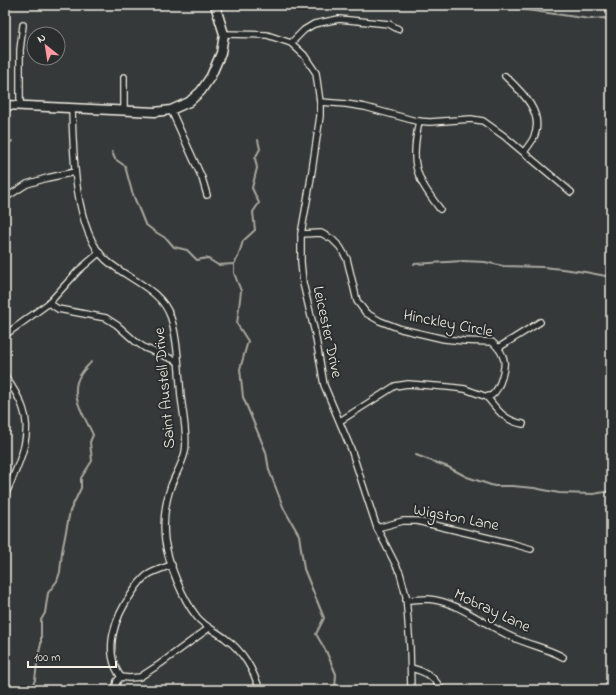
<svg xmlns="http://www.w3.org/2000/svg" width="616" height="695" font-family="'Indie Flower',sans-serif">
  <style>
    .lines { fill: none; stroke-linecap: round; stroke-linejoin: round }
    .stream { stroke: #a8a7a1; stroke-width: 2 }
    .street-casing { stroke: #f4f1e8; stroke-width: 8 }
    .secondary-casing { stroke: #f4f1e8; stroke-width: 11 }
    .street { stroke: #2a2d2e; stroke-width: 5.5 }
    .secondary { stroke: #2a2d2e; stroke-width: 8 }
    .labels { text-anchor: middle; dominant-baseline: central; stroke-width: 4; stroke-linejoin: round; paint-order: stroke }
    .street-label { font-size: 16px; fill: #f4f1e8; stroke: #2a2d2e }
  </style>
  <rect width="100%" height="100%" fill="#363939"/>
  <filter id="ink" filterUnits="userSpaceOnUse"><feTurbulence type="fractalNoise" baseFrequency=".025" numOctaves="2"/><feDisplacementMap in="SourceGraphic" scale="8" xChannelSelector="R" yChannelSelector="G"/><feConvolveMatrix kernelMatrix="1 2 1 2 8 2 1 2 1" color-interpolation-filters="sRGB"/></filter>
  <g filter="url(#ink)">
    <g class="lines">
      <g class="stream">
        <polyline points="464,5 469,8 480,6 502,9 513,8 590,19 604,18 611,21"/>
        <polyline points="610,5 611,6"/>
        <polyline points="258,140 260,149 255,158 257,168 252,188 259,203 253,212 255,230 243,241 238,257 234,264 234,273 241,291 237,324 248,341 240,369 243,397 266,452 269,470 284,509 299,535 304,569 324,618 316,634 326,651 336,674 335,690"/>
        <polyline points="5,147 12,141"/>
        <polyline points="112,152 115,159 125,166 132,192 145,224 154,231 167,239 174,247 187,250 197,260 207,258 218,265 234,264"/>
        <polyline points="414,264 463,261 485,262 503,266 543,267 562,269 585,272 611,277"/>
        <polyline points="416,455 448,467 467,477 494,486 512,486 534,488 559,493 593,494 611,491"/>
        <path d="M30,690L35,680L38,656L41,644V620L45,613L48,593L57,581L60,572L62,552L70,511L81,488V478L92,461L90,442L93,435C85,416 67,394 81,374C84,369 88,366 91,362"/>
      </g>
      <defs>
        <g id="street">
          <polyline points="224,34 267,35 291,43 304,55 316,73 320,102 320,116 310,184 301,234 301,262 303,283 315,333 324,385 351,449 377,528 400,573 406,596 410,647 411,690"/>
          <polyline points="291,43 304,30 314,24 339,19 389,24 398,29"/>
          <path d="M505,76C522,92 546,114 533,139C530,144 527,148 524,152"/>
          <polyline points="320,102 346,104 365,107 416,121 430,122 471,119 483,121 504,136 571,192"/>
          <polyline points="20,105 20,50 23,25"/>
          <path d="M72,109C73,150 74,231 106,260C127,279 162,289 171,318C178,339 179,373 181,397C183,412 188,438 185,452C182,465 175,475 171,486C165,503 163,523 165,541C169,565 182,598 197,617C205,627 216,631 226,639C244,652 253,670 260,690"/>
          <polyline points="171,110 202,178 207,195"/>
          <polyline points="124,111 124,77"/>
          <path d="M419,121C417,132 415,142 415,153C414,175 427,192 440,209"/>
          <polyline points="5,198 27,184 47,178 75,172"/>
          <path d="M301,234L321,233L332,239L340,247L347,259L357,301L366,313L380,321L401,329L444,339L464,341L492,342C497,346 501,351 503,357C507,365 500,389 492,395C491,396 488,396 487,397L465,389L448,387L408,384L395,386L340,421"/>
          <polyline points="49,303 58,309 106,318 117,325 136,342 145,348 177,361"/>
          <polyline points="5,335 49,303 78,271 99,253"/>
          <polyline points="498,348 540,322"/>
          <path d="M5,376C12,386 19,397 23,408C34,438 16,469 5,496"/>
          <path d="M487,397C499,412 504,420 523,424"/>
          <polyline points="377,528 403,521 417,521 510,543 531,549"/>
          <path d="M172,565C163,568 153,571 146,576C140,581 136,587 132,593C115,617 102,651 121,677L129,678L140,677L160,664L209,628"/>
          <path d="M406,600C413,600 421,599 428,599C460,602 484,625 512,637C529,645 547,648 563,657"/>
          <path d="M411,668C427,672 433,676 442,690"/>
          <polyline points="115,690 117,681 121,677"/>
        </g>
        <polyline id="secondary" points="5,105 155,112 171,110 189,102 201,91 211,76 221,53 224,34 215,5"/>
      </defs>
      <use href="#street" class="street-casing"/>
      <use href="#secondary" class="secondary-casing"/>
      <use href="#street" class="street"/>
      <use href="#secondary" class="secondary"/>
    </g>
  </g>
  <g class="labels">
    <g class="street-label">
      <text transform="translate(448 324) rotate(11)">Hinckley Circle</text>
      <text transform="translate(327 332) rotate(78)">Leicester Drive</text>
      <text transform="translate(165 388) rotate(-95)">Saint Austell Drive</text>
      <text transform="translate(456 518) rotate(11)">Wigston Lane</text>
      <text transform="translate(492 611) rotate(25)">Mobray Lane</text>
    </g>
  </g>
  <rect width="616" height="695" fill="none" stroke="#2a2d2e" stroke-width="20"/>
  <rect x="10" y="10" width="596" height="675" fill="none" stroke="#f4f1e8" stroke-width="1.5" filter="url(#ink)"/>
  <g transform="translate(46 46) rotate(330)"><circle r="19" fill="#2a2d2e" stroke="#7b7b78"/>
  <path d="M0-3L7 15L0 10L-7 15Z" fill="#ff9aa2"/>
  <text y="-6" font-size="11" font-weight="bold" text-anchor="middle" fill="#f4f1e8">N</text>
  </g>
  <path d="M28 661v6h88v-6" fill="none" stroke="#f4f1e8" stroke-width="2"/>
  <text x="34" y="661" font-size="12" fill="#f4f1e8" stroke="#2a2d2e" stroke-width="3" paint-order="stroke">100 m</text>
</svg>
